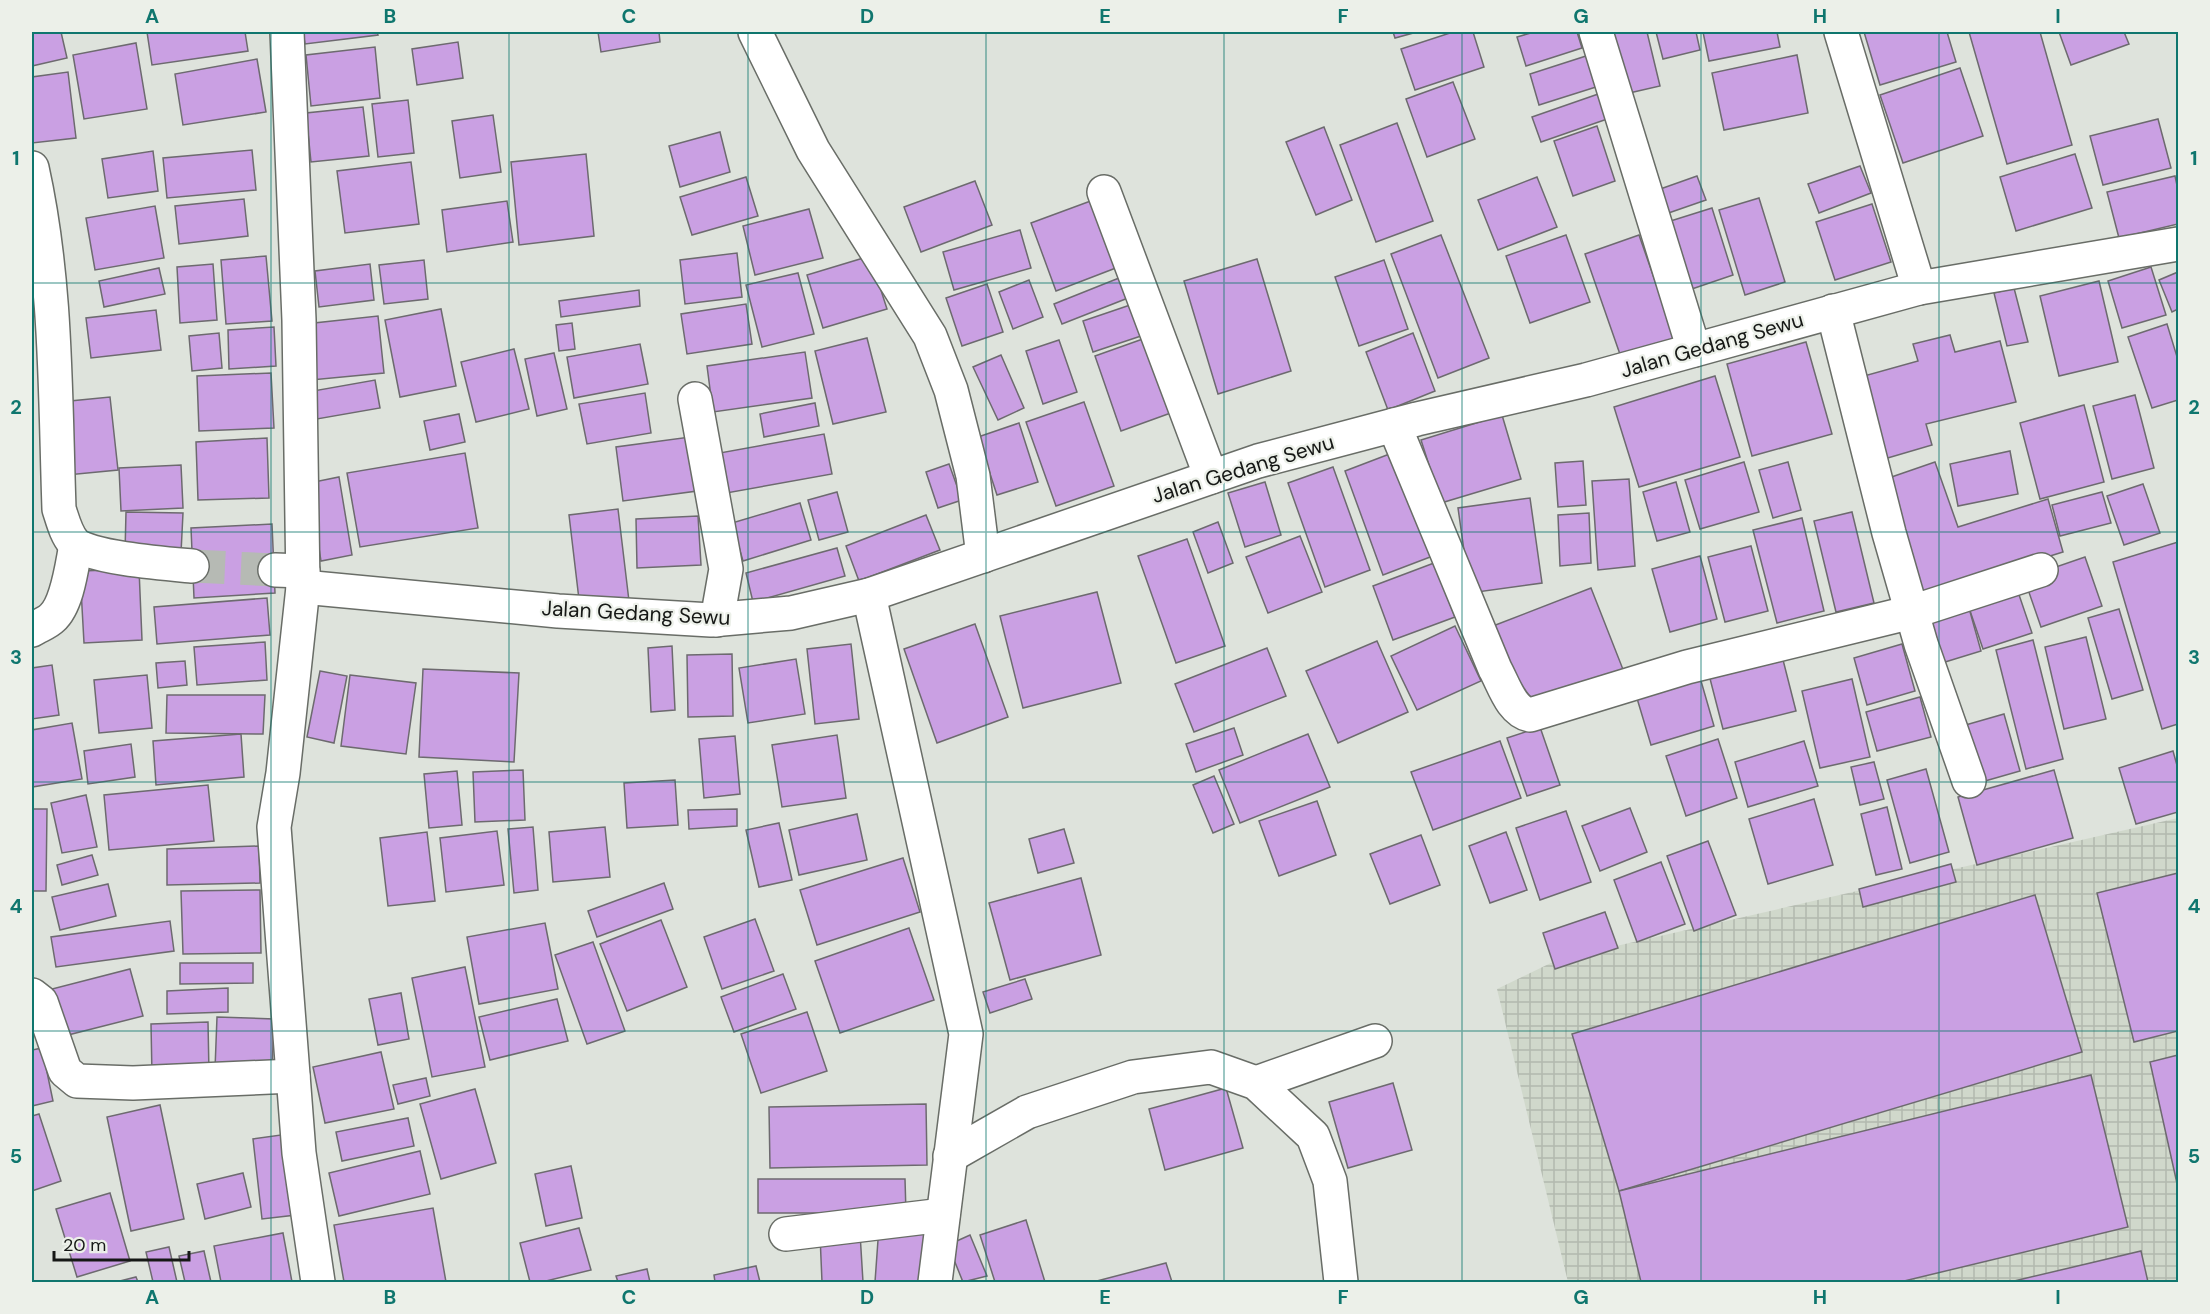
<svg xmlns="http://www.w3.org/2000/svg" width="2210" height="1314" font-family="'DM Sans',sans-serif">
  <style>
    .industrial { fill: url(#industrial-grid) }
    .building { fill: #caa0e3; stroke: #6d6a6f; stroke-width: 1.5 }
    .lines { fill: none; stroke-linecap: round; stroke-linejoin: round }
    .street-tunnel { stroke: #b6bab4; stroke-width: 33; stroke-dasharray: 33 16; stroke-linecap: butt }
    .street-casing { stroke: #696d67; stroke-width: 36 }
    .street { stroke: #fff; stroke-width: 33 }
    .grid { fill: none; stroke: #0f766e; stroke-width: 1.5; stroke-opacity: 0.55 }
    .labels { text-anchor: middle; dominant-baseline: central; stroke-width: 4.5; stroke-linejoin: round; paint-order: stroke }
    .street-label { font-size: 21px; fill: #161816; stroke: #ecf0e9 }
    .neatline { fill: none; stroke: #0f766e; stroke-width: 2 }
    .grid-label { font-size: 20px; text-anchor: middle; font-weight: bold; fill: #0f766e }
  </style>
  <defs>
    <pattern id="industrial-grid" width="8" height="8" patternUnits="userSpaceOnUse" patternTransform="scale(1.5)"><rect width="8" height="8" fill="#d0d8cb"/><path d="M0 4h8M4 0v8" fill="none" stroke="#b2b9ae"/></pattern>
  </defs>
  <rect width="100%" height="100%" fill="#dee3dc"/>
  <polygon class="industrial" points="2178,818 2178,1282 1568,1282 1497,989 1559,959"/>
  <g class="building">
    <polygon points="32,32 61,32 67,58 32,66"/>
    <polygon points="147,32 245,32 248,51 152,65"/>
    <polygon points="303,32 377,32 378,35 305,44"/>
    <polygon points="598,32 659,32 660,42 601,52"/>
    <polygon points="1393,32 1417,32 1395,38"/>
    <polygon points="1453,32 1473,32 1484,67 1415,90 1401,49"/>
    <polygon points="1534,32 1577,32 1582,48 1526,66 1517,37"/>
    <polygon points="1616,32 1647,32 1660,86 1616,96 1602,35"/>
    <polygon points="1656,32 1696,32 1700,50 1663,59"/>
    <polygon points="1703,32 1777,32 1780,47 1709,61"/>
    <polygon points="1864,32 1947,32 1956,62 1880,85"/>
    <polygon points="1969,32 2040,32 2072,145 2007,164"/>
    <polygon points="2059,32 2124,32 2129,44 2071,65"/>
    <polygon points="458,42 463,78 417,85 412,49"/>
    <polygon points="136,43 147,109 84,119 73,55"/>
    <polygon points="375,47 380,98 311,106 306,55"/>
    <polygon points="1797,55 1808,113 1724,130 1712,73"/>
    <polygon points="1586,56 1596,87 1539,105 1530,74"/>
    <polygon points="257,59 266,112 183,125 175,74"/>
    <polygon points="1960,68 1983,136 1903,163 1880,95"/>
    <polygon points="68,72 76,138 32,143 32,77"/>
    <polygon points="1453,82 1475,139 1427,157 1406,99"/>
    <polygon points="1604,92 1613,117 1541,142 1532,117"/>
    <polygon points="408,100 414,153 378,157 372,104"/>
    <polygon points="363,107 369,156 311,162 306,113"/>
    <polygon points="493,115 501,172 460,178 452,121"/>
    <polygon points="2158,119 2171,168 2103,185 2090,136"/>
    <polygon points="1397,123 1433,221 1376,242 1340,145"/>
    <polygon points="1597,126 1615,181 1573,196 1554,141"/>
    <polygon points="1324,127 1352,200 1316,215 1286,142"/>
    <polygon points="720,132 730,172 680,187 669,146"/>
    <polygon points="252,150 256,190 167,198 163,158"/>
    <polygon points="153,151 158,191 108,198 102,159"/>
    <polygon points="586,154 594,236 519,245 511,162"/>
    <polygon points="2075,154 2092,208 2016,231 2000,177"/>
    <polygon points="411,162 419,224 345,233 337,171"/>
    <polygon points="1860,166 1871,193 1819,213 1808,184"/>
    <polygon points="1697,176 1706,200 1657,217 1649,193"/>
    <polygon points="2175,176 2178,190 2178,224 2119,238 2107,192"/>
    <polygon points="746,177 758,216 692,235 680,197"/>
    <polygon points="1537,177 1557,227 1498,250 1478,200"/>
    <polygon points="975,181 992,225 921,252 904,207"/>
    <polygon points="1759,198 1785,282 1745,295 1719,210"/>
    <polygon points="244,199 248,236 179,244 175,206"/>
    <polygon points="1096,199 1121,266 1056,291 1031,223"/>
    <polygon points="507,201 513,242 447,252 442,210"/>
    <polygon points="1872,204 1891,262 1835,280 1816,222"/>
    <polygon points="155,206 164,258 95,270 86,218"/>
    <polygon points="1712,208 1733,275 1683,292 1661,224"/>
    <polygon points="809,209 823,258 755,275 743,226"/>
    <polygon points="1020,230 1031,268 954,290 943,252"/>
    <polygon points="1441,235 1489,358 1438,378 1391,254"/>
    <polygon points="1566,235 1590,302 1530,323 1506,256"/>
    <polygon points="1639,235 1676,341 1622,360 1585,254"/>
    <polygon points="737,253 742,297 685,304 680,260"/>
    <polygon points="266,256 272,321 226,324 221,260"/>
    <polygon points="870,256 887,309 823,328 807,275"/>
    <polygon points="1257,259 1291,371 1218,394 1184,281"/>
    <polygon points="424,260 428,299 384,304 379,265"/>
    <polygon points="1384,260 1408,329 1359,346 1335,277"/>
    <polygon points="213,264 217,320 180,323 177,267"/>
    <polygon points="370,264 374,300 319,307 315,271"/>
    <polygon points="2151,267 2166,315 2122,328 2108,281"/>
    <polygon points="159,268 165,294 104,307 99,281"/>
    <polygon points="2178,272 2178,309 2172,312 2159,280"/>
    <polygon points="798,273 814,334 762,347 746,285"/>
    <polygon points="1119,278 1128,298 1062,324 1054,304"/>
    <polygon points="1029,280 1043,317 1013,329 999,292"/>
    <polygon points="2099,281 2118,362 2059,376 2040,296"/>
    <polygon points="987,284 1003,332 962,346 946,298"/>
    <polygon points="2014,288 2028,342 2007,346 1994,293"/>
    <polygon points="639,290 640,306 561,317 559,301"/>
    <polygon points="1139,302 1150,333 1093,352 1083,321"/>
    <polygon points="746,304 752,344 687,354 681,314"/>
    <polygon points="441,309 456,386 400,397 385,320"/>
    <polygon points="156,310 161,350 91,358 86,318"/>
    <polygon points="378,316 384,373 311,380 305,324"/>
    <polygon points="572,323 575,349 559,351 556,325"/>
    <polygon points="2167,324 2178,360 2178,400 2152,408 2128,337"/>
    <polygon points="274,327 276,366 229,369 228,330"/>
    <polygon points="219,333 222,368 192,371 189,336"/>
    <polygon points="1413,333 1435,391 1388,410 1366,352"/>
    <polygon points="1154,335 1179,410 1121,431 1095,356"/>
    <polygon points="1950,335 1955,352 2000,341 2016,402 1926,424 1932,445 1874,462 1864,376 1918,361 1913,344"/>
    <polygon points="867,338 886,412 833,424 815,351"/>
    <polygon points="1059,340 1077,392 1043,404 1026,351"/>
    <polygon points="1806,342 1832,434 1752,456 1727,364"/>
    <polygon points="640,344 648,384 574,398 567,357"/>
    <polygon points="514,349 529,409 476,422 461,362"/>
    <polygon points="805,352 812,398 713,412 707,366"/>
    <polygon points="554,353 567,409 537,416 525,359"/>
    <polygon points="1001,355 1024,408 998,420 973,367"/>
    <polygon points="271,373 274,428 199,431 197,376"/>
    <polygon points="1715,376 1740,457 1639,487 1614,407"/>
    <polygon points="375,380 380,408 317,419 313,391"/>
    <polygon points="645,393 651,433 587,444 579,404"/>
    <polygon points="2135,395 2154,468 2112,479 2093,406"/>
    <polygon points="110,397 118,470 67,475 60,402"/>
    <polygon points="1084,402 1114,486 1056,506 1026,422"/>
    <polygon points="815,403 819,426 764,437 760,414"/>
    <polygon points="2084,405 2104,482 2040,499 2020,423"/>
    <polygon points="459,414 465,442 430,450 424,421"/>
    <polygon points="1502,415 1521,479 1441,503 1421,440"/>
    <polygon points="1019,423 1038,482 997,495 978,437"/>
    <polygon points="824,434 832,474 721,494 714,454"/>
    <polygon points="690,437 697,491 623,501 616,447"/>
    <polygon points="267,438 269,498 198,500 196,442"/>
    <polygon points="1400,450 1438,554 1383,575 1345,471"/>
    <polygon points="2010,451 2018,494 1958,506 1950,464"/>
    <polygon points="465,453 478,528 360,547 347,473"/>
    <polygon points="1583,461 1586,505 1558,507 1555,463"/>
    <polygon points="1744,462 1759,512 1700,529 1685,480"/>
    <polygon points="1788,462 1801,510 1773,518 1759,470"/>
    <polygon points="1935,462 1958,527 2048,499 2063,552 1915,598 1877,482"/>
    <polygon points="949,464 962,500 938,508 926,472"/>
    <polygon points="181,465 183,508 121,511 119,468"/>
    <polygon points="1333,467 1370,570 1325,587 1288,483"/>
    <polygon points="339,477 352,555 321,561 309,483"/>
    <polygon points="1629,479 1635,566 1598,570 1592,481"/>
    <polygon points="1265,482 1281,535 1245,547 1228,493"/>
    <polygon points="1676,482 1690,532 1657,541 1643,492"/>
    <polygon points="2143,484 2160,533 2124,545 2107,496"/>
    <polygon points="837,492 848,532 819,540 808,500"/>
    <polygon points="2102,492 2111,523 2060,536 2052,505"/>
    <polygon points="1530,498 1542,583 1470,593 1458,508"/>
    <polygon points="800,503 811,540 743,561 732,523"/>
    <polygon points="618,509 629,601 580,608 569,515"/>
    <polygon points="126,512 183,513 181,553 125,553"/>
    <polygon points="1852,512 1874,603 1836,612 1814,521"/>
    <polygon points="1589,513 1591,563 1560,566 1558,515"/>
    <polygon points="926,515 940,550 859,581 846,546"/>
    <polygon points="698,516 701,565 637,568 636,519"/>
    <polygon points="1802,518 1824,611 1777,623 1753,530"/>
    <polygon points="1218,522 1233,563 1208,573 1193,532"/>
    <polygon points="272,524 275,593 194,598 191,528"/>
    <polygon points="1300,536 1322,592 1268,613 1246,557"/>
    <polygon points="1187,539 1225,646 1176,663 1138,556"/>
    <polygon points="2178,542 2178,724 2162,729 2113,562"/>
    <polygon points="1751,546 1768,611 1725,622 1708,557"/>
    <polygon points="837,548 845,576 753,602 746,573"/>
    <polygon points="1700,556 1717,619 1670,632 1652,569"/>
    <polygon points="2085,557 2102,606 2041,627 2024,578"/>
    <polygon points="1434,563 1455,617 1393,640 1373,586"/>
    <polygon points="139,569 142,640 84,643 80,571"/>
    <polygon points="2014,580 2032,633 1983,649 1965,596"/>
    <polygon points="1591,588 1624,672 1526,710 1493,626"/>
    <polygon points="1097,592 1121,683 1023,708 1000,616"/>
    <polygon points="267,598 270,635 157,644 154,607"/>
    <polygon points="1967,601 1981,651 1932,666 1917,616"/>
    <polygon points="2119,609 2143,690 2112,699 2088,618"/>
    <polygon points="975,624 1008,717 937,743 904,649"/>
    <polygon points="1455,626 1481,681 1417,710 1391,656"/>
    <polygon points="2086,637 2106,719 2064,729 2045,647"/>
    <polygon points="2033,640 2063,759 2026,769 1996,650"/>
    <polygon points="1377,641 1408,712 1338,743 1306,671"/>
    <polygon points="265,642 267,680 197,685 194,647"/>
    <polygon points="851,644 859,719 815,724 807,649"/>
    <polygon points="1902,644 1915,691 1867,705 1854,658"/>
    <polygon points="672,646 675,710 651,712 648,648"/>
    <polygon points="1267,648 1286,696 1194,732 1175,684"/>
    <polygon points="1780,648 1796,711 1723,729 1707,667"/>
    <polygon points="732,654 733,716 688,717 687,655"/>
    <polygon points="796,659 805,714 748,723 739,668"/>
    <polygon points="185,661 187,685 158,688 156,663"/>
    <polygon points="52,665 59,715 32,719 32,668"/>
    <polygon points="1697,667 1714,726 1651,745 1633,685"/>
    <polygon points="423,669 519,673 514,762 419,757"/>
    <polygon points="320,671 347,676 334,743 307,737"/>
    <polygon points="147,675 152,728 99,733 94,680"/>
    <polygon points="350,675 416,683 406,754 341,746"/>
    <polygon points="1852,679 1870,757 1820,768 1802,691"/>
    <polygon points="167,695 265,695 263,734 166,733"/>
    <polygon points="1920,697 1931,737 1877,751 1866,712"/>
    <polygon points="2004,714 2020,771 1971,785 1955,728"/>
    <polygon points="72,723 82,779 32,787 32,730"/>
    <polygon points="1540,727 1560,785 1527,796 1507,738"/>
    <polygon points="1234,728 1243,755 1196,772 1186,744"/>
    <polygon points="241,734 244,777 156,785 153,741"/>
    <polygon points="1308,734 1330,787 1240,823 1219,770"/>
    <polygon points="837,735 846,798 782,807 772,745"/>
    <polygon points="735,736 740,794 704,798 699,739"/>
    <polygon points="1718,739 1737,798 1686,816 1666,756"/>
    <polygon points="1500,741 1521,798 1433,830 1411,772"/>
    <polygon points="1804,741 1818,786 1748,807 1735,762"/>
    <polygon points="131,744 135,777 88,784 84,751"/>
    <polygon points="2173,751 2178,769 2178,812 2136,824 2119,768"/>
    <polygon points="1874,762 1884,799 1860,805 1851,767"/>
    <polygon points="1926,769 1949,852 1910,863 1887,780"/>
    <polygon points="523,770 525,820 475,822 473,772"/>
    <polygon points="2054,770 2073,838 1977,865 1958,797"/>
    <polygon points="457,771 462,825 429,828 424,774"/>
    <polygon points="1214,776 1234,824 1213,833 1193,785"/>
    <polygon points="675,780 678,825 627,828 624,783"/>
    <polygon points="208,785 214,841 109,850 104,795"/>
    <polygon points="86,795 97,847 62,853 51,803"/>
    <polygon points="1814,799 1833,865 1768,884 1749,819"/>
    <polygon points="1317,801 1336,855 1279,876 1259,821"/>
    <polygon points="1887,807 1902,869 1876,875 1861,814"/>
    <polygon points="1630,808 1647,852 1600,871 1582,826"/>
    <polygon points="32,809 47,809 46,891 32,891"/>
    <polygon points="737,809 737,826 689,829 688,810"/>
    <polygon points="1566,811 1591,882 1540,900 1516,828"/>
    <polygon points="857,814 867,860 799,875 789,830"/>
    <polygon points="779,823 792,880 759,887 746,830"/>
    <polygon points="533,827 538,890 514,893 508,829"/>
    <polygon points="605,827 610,877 553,882 549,832"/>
    <polygon points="1064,829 1074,863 1038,873 1029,839"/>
    <polygon points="497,831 504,885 446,892 440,838"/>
    <polygon points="427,832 435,901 388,906 380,838"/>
    <polygon points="1506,832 1527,890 1490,903 1469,846"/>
    <polygon points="1421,835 1440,885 1390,904 1370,854"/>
    <polygon points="1708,841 1736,915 1694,931 1667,856"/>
    <polygon points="259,846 260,883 167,885 167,849"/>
    <polygon points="92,855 98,875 62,885 57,865"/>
    <polygon points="903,858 920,912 817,945 800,890"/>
    <polygon points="1661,862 1685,924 1637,942 1614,880"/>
    <polygon points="1951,864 1956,882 1863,907 1859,889"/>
    <polygon points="2178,873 2178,1031 2134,1042 2097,893"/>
    <polygon points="1081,878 1101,955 1010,980 989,903"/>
    <polygon points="664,883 673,909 597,937 588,911"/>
    <polygon points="108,884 116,916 60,930 52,897"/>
    <polygon points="260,890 261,953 183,954 181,891"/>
    <polygon points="2035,895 2082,1052 1619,1191 1572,1034"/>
    <polygon points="1605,912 1618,948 1555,969 1543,933"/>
    <polygon points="755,919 774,971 722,989 704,937"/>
    <polygon points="661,920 687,987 627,1011 600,944"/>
    <polygon points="170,921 174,951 56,967 51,937"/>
    <polygon points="545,923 558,989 479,1004 467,937"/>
    <polygon points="909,928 934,1000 840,1033 815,961"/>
    <polygon points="593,942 625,1031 587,1044 555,955"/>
    <polygon points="180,963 253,963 253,983 180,984"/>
    <polygon points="465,967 485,1067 432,1077 412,978"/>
    <polygon points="130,969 143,1016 64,1036 52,989"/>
    <polygon points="783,974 796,1009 734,1032 721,997"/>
    <polygon points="1025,979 1032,999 990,1013 983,992"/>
    <polygon points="228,988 228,1012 167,1014 167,991"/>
    <polygon points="401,993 409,1039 378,1045 369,999"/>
    <polygon points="557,999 568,1041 490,1060 479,1017"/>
    <polygon points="807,1012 827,1071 761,1093 741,1034"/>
    <polygon points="217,1017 274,1019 272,1071 215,1069"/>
    <polygon points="208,1022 209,1074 152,1076 151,1024"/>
    <polygon points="42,1048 53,1101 32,1106 32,1050"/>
    <polygon points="381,1052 394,1109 325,1123 313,1067"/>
    <polygon points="2178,1055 2178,1188 2150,1062"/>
    <polygon points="2091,1075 2128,1227 1900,1282 1641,1282 1619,1191"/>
    <polygon points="426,1078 430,1096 398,1104 393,1085"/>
    <polygon points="1393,1083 1412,1150 1348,1168 1329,1102"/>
    <polygon points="1226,1088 1243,1148 1165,1170 1149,1109"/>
    <polygon points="475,1089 496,1163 441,1179 420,1104"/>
    <polygon points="926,1104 927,1165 770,1168 769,1107"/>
    <polygon points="160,1105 184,1219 131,1231 107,1117"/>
    <polygon points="39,1114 61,1181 32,1191 32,1116"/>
    <polygon points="408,1118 414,1146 342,1161 336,1132"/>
    <polygon points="288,1134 296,1215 262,1219 253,1139"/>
    <polygon points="420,1151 430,1194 339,1216 329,1173"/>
    <polygon points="571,1166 582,1218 546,1226 535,1174"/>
    <polygon points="243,1173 251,1207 205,1219 197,1184"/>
    <polygon points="758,1179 905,1179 906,1213 758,1213"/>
    <polygon points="110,1193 130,1261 77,1277 56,1209"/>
    <polygon points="433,1208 446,1282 344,1282 334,1225"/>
    <polygon points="1026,1220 1045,1282 995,1282 980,1235"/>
    <polygon points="879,1226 927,1229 923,1282 875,1282"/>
    <polygon points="579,1228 591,1270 542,1282 530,1282 520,1243"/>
    <polygon points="283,1233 292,1282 221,1282 214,1246"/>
    <polygon points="860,1233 863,1282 822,1282 820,1235"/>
    <polygon points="970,1235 987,1276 963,1282 948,1245"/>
    <polygon points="169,1247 177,1282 153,1282 146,1252"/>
    <polygon points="204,1251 211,1282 185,1282 179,1256"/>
    <polygon points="2141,1251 2148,1282 2010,1282"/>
    <polygon points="1166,1263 1172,1282 1093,1282"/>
    <polygon points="756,1266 760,1282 715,1282 714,1275"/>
    <polygon points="647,1269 650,1282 618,1282 616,1276"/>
    <polygon points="136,1277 138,1282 116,1282"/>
  </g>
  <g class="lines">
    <polyline class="street-tunnel" points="192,566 275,570"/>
    <defs>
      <g id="street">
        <polyline points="287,32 299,320 303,587 283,773 274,827 299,1153 318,1282"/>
        <polyline points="755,32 813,150 930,336 951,390 973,476 983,556"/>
        <polyline points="1596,32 1694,350"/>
        <polyline points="1841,32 1919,288"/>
        <path d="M32,168C57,281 55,394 59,509C63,521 66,534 74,543C88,558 170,564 192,566"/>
        <polyline points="1104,192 1211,477"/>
        <polyline points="1833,311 1889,533 1921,644 1969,781"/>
        <polyline points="695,399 726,569 717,620"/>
        <path d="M1394,425L1495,669C1504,685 1511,711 1530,715L1687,667L1912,612L2041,570"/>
        <polyline points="275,570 303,571"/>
        <polyline points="303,587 558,611 711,620 791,613 869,595 1258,461 1417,419 1586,380 1919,288 2178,244"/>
        <polyline points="869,595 966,1034 935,1282"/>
        <path d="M32,630C38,626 47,623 52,618C68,604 72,564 76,545"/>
        <polyline points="32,995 41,1002 65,1071 77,1081 133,1083 293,1076"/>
        <polyline points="1256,1083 1375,1041"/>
        <polyline points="950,1156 1027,1112 1133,1077 1211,1067 1256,1083 1313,1136 1330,1181 1341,1282"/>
        <polyline points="786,1234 943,1215"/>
      </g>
    </defs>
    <use href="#street" class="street-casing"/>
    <use href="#street" class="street"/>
  </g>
  <path class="grid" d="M271,32V1282M509,32V1282M748,32V1282M986,32V1282M1224,32V1282M1462,32V1282M1701,32V1282M1939,32V1282M32,283H2178M32,532H2178M32,782H2178M32,1031H2178"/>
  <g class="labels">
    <g class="street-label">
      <text transform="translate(1712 345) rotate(-16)">Jalan Gedang Sewu</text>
      <text transform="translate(1243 469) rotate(-17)">Jalan Gedang Sewu</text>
      <text transform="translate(636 613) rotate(3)">Jalan Gedang Sewu</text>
    </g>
  </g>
  <rect width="2210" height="1314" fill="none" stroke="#ecf0e9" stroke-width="66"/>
  <path d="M54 1251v9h135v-9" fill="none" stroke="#161816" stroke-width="3"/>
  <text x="63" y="1251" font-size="18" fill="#161816" stroke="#ecf0e9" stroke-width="4.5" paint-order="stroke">20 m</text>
  <rect x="33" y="33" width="2144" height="1248" class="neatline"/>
  <g class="grid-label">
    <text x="152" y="23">A</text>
    <text x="390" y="23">B</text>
    <text x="629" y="23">C</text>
    <text x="867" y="23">D</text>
    <text x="1105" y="23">E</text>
    <text x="1343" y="23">F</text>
    <text x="1581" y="23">G</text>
    <text x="1820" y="23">H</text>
    <text x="2058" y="23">I</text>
    <text x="16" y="165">1</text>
    <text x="2194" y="165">1</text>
    <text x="16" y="414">2</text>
    <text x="2194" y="414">2</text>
    <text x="16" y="664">3</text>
    <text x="2194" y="664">3</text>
    <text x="16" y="913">4</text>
    <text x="2194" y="913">4</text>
    <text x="16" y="1163">5</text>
    <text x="2194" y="1163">5</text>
    <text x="152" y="1304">A</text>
    <text x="390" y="1304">B</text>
    <text x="629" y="1304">C</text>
    <text x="867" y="1304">D</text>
    <text x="1105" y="1304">E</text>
    <text x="1343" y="1304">F</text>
    <text x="1581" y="1304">G</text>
    <text x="1820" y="1304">H</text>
    <text x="2058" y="1304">I</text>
  </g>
</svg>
